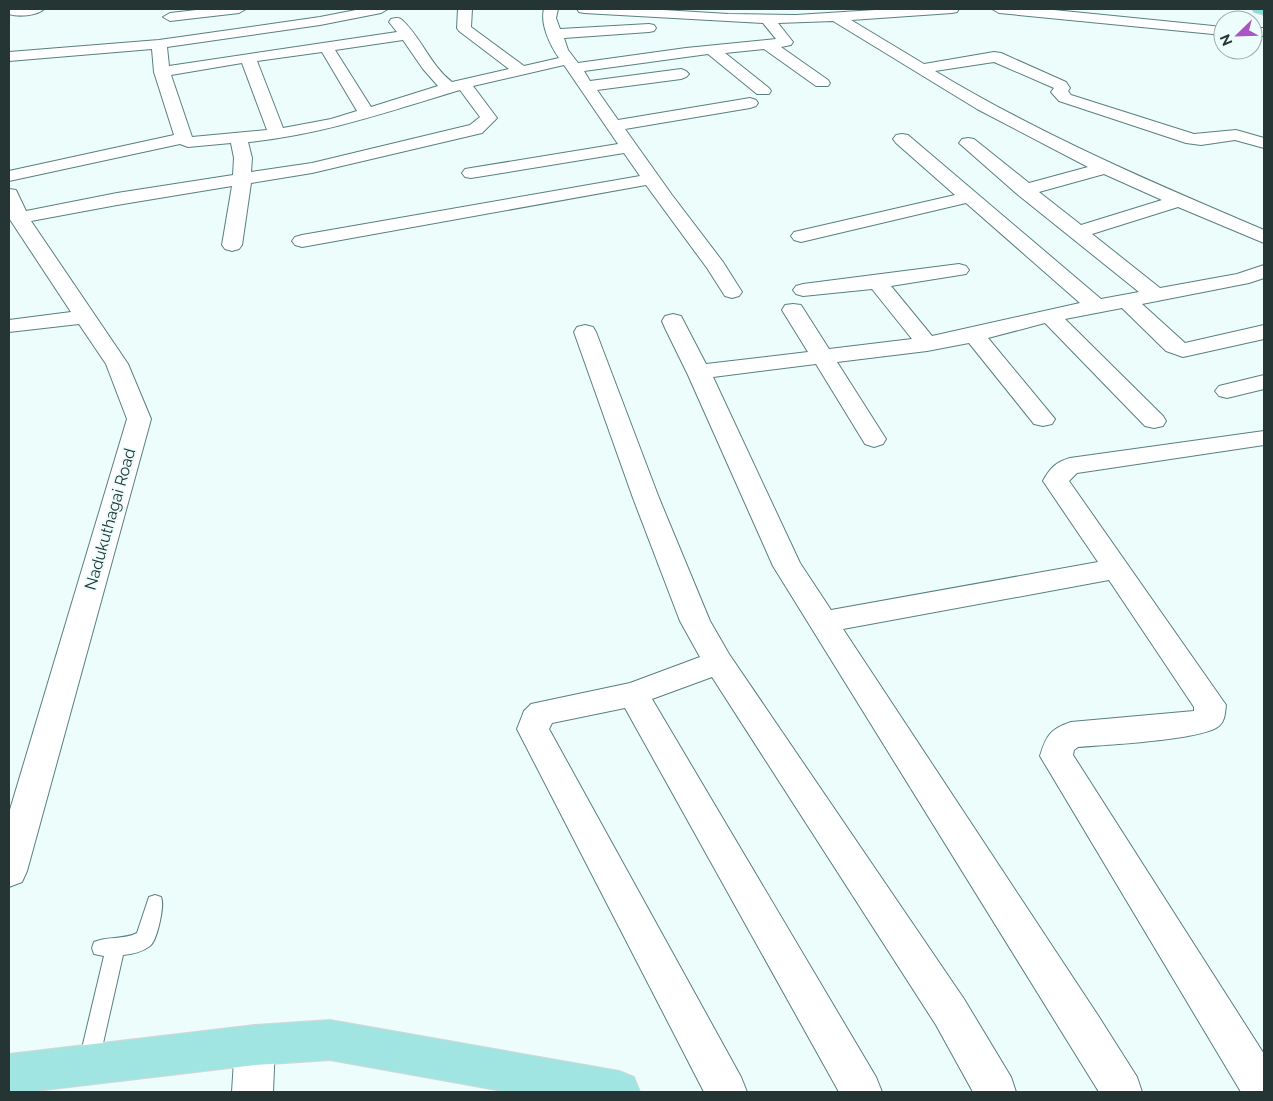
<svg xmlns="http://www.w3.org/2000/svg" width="1273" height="1101" font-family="Raleway,sans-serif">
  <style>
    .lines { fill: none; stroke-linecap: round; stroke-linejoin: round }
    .service-casing { stroke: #58807f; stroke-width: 2 }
    .minor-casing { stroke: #58807f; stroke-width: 2 }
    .primary-casing { stroke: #d3d7d6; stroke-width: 2 }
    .trunk-casing { stroke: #d3d7d6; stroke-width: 2 }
    .service { fill: #fff; fill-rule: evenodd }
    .minor { fill: #fff; fill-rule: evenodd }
    .primary { fill: #a1e5e3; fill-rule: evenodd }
    .trunk { fill: #82dcda; fill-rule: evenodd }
    .labels { text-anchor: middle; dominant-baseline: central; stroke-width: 4; stroke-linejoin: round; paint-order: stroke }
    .street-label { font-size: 16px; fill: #243534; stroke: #ecfdfc }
  </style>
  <rect width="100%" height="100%" fill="#ecfdfc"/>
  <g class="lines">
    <defs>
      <path id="service" d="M155,895L161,897C165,905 157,941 150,946C142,952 133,954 123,955L99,1061L96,1068L89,1071L82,1068L79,1061L104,956L94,954L92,948L94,942C108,936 124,940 137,933L149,897Z"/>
      <g id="minor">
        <path d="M10,9H44C37,16 18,17 9,14Z"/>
        <polygon points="205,9 246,9 239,13 170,21 163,17 170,13"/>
        <path d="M361,9H388L381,13L320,25L167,47L169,66L397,32L389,22L391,19C395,18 399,17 402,20C421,37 430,65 452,82L509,69L459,31L457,28L458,9H472L471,27L524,66L559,58C550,45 540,24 544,9H558L556,18L560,29L649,24L654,25L656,28L654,31L649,32L564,38L568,50L578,63L686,48L776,39L763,23L584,13L579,12L577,9H647L728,14L796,15L891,9H959L957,12L952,13L851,20L924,64L994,52L1001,53L1066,82L1070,88L1068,91L1071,95L1194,134L1236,130L1264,138V148L1235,140L1201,145L1186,143L1059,101L1051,92L1054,88L994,62L935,71C1041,135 1151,182 1264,230V243L1178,207L1092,234L1160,288L1237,274L1264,265V278L1249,283L1142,304L1185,343L1264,325V339L1183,357L1166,351L1122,308L1065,319L1163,416L1166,421L1163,426L1154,428L1145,426L1045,323L988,338L1055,419L1052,424L1043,426L1034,424L969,343L927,351L837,362L886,439L883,444L874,447L865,444L816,364L713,377L800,563L831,610L1098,562L1043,481C1050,468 1056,462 1070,458L1264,431V445L1077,473L1069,481L1226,705C1225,713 1225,721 1219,726C1203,740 1104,745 1078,747L1074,750L1073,755L1264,1054V1092H1241L1040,756C1046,736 1050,729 1071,722L1194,711V707L1109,580L843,629L1099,1017L1137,1077L1142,1092H1099L773,566L688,375L665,328L662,321L665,316L673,314L681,316L706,364L808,352L782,310L785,305L793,304L801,305L829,349L912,339L872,289L803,296L796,294L793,290L796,286L803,284L959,264L966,266L969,270L966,274L891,286L932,336L1080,303L966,203L801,242L794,240L791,236L794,232L955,195L896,143L893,139L896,135L902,134L908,135L1101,299L1139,292L1017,194L959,143L962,139L968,138L974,139L1029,183L1088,167L977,109L833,21L778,23L793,42L791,45L781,47L828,80L830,83L828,86H816L764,49L725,53L769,88L771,91L769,94H757L708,54L584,71L590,81L681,69L686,71L689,74L686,77L681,79L597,90L618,120L750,98L756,100L758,103L756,106L750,108L625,129L672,195L723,262L742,292L739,296L732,298L725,296L707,268L646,185L302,247L295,245L292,241L295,237L302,235L640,176L624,153L471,178L465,177L462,173L465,169L471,168L618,144L564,65L473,86L497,118L482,133L312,173L251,183L242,245L239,249L232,251L225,249L222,245L232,186L117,205L31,221L128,364L151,419L27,871L22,882L9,887V813L127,419L106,364L79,324L9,332V320L71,312L9,218V189L16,190L26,211L117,193L233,175L234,158L231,143L188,147L180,144L9,181V171L174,135L154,72L152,49L9,61V52L159,40L320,17ZM403,40L423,69L438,86L371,107L335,50ZM322,52L357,111L331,119L283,128L257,61ZM242,63L267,130L192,137L171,75ZM460,90L480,117L470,125L312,163L251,172L252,158L248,142C321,135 390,111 460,90ZM1104,174L1162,200L1081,225L1039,192Z"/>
        <polygon points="992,9 1044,9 1223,27 1223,35 999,13"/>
        <rect x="1253" y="28" width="11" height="8"/>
        <polygon points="585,325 593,327 596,332 659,498 710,621 729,654 964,999 1011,1077 1016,1092 973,1092 936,1025 712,677 652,699 876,1077 882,1092 839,1092 625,708 552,723 549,729 741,1077 747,1092 704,1092 517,729 524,711 531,704 630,683 700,657 680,621 633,498 574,332 577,327"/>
        <polygon points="1264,375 1264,389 1227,398 1219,396 1215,391 1219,386"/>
        <polygon points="255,1025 269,1031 275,1045 273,1092 232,1092 235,1045 241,1031"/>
      </g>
      <polygon id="primary" points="330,1020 619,1071 634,1077 640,1092 508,1092 330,1060 255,1065 27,1092 9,1092 9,1054 255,1025"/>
      <polygon id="trunk" points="1252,9 1264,9 1264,15 1254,12"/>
    </defs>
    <use href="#service" class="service-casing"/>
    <use href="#minor" class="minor-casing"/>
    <use href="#primary" class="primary-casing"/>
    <use href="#trunk" class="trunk-casing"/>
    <use href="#service" class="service"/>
    <use href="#minor" class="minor"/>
    <use href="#primary" class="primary"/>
    <use href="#trunk" class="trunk"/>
  </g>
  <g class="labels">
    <g class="street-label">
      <text transform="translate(110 519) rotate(-74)">Nadukuthagai Road</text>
    </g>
  </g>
  <rect width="1273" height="1101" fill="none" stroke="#243534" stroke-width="20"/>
  <g transform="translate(1238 35) rotate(247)"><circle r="24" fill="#ecfdfc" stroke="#9cadac"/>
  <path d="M0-4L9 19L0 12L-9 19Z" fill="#a955c4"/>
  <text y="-8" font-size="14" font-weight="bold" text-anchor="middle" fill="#243534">N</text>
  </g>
</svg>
